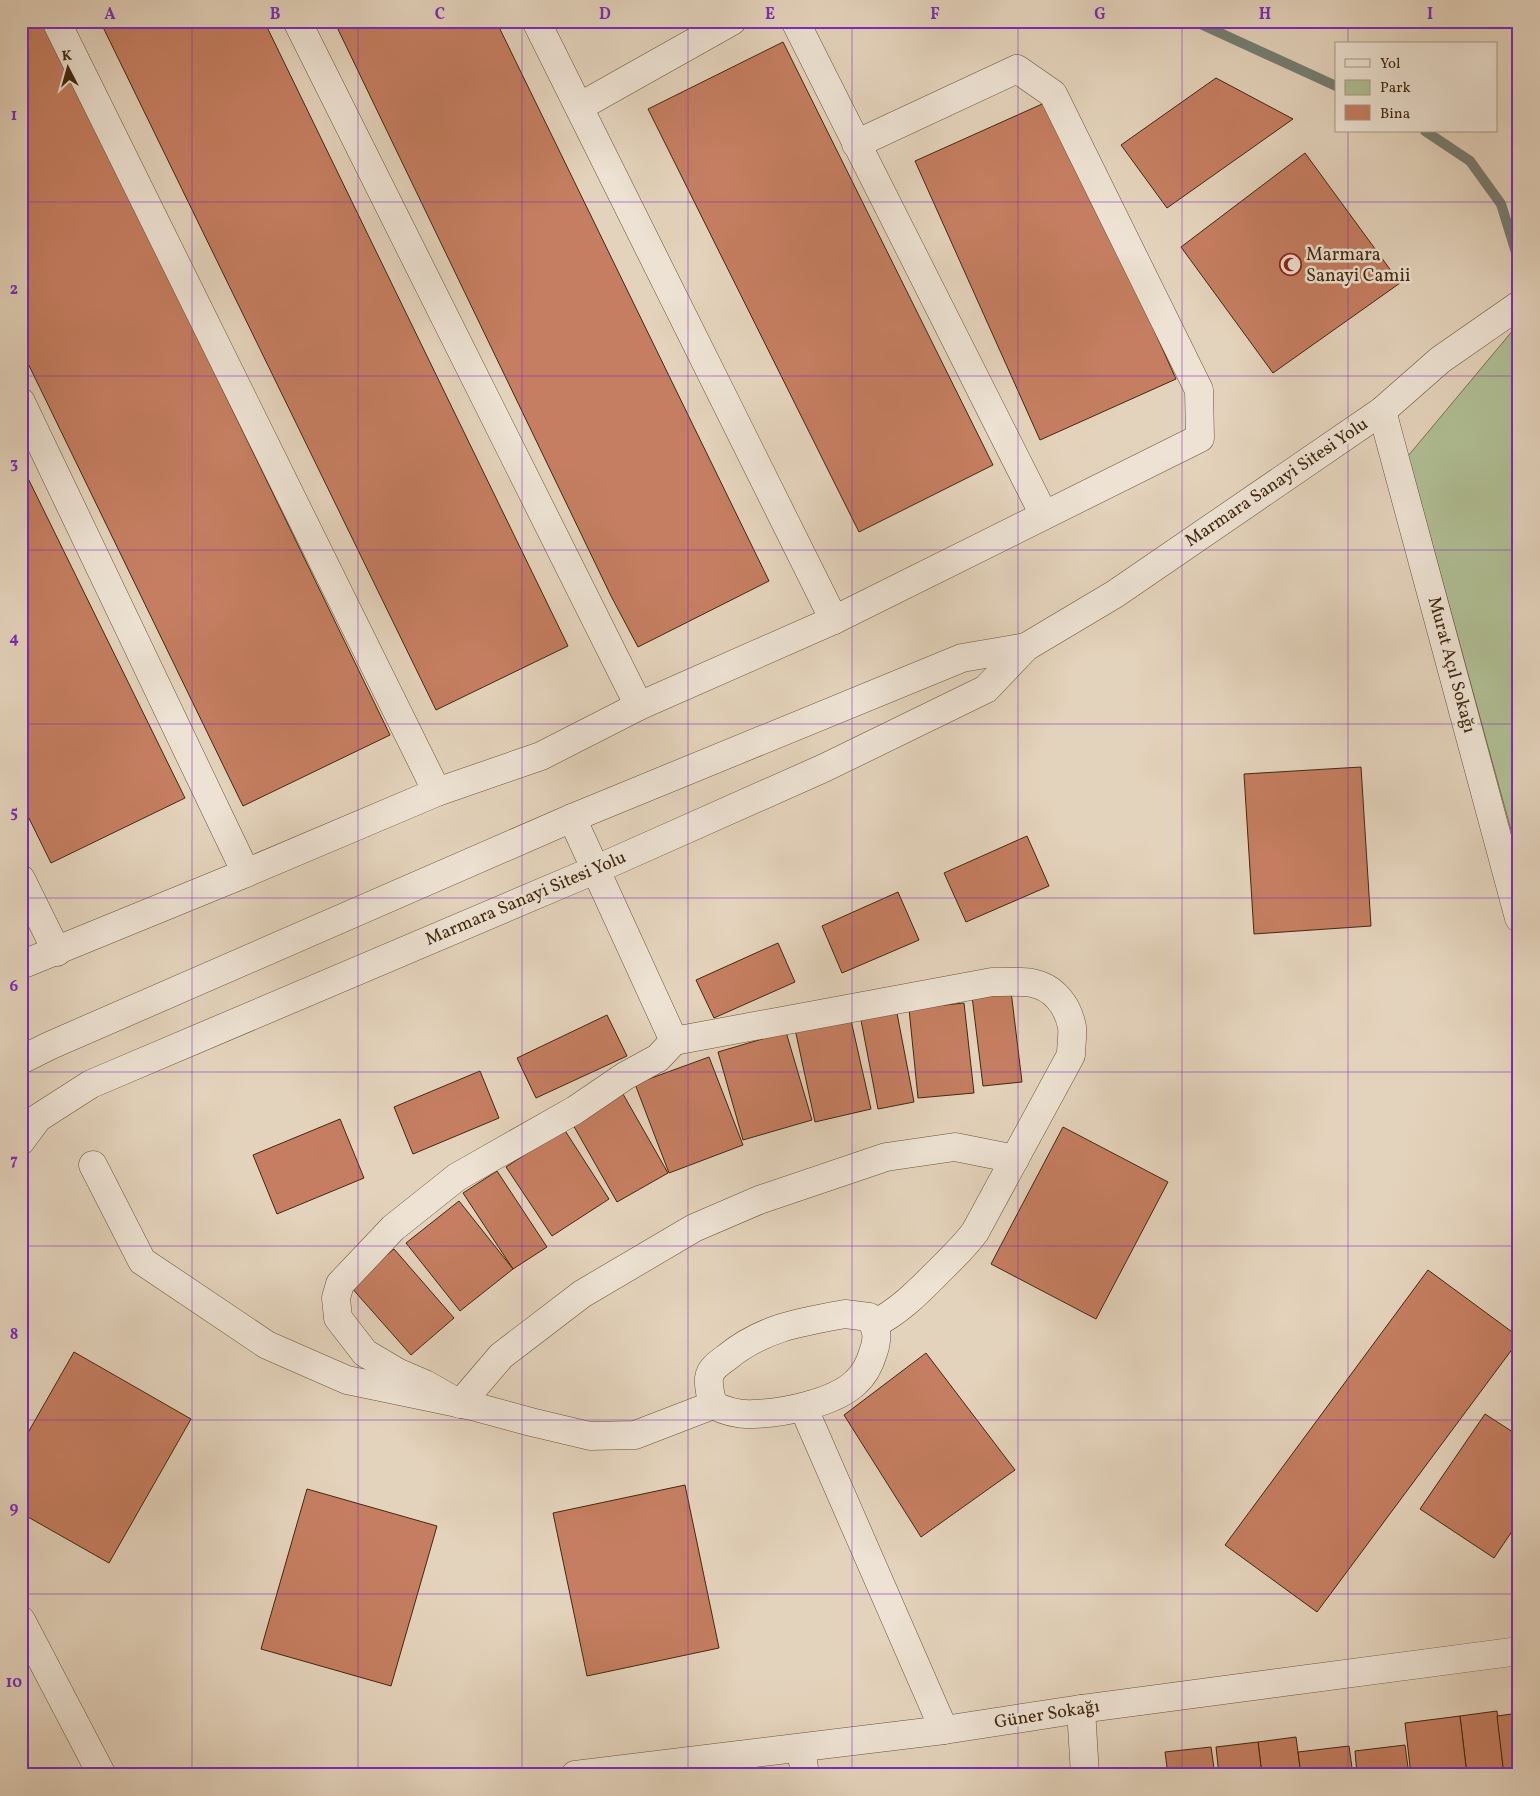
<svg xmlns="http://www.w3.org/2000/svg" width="1540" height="1796" font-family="Vollkorn,serif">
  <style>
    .green { fill: #b0be94; stroke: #787351 }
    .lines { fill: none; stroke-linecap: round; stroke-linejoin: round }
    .stream { stroke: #757e73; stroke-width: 10 }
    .building { fill: #c57e61; stroke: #41280e }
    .street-casing { stroke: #6a533a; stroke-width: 29 }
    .street { stroke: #ede2d3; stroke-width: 28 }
    .grid { fill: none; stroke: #7b2cbf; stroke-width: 1; stroke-opacity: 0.55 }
    .labels { text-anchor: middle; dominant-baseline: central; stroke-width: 5; stroke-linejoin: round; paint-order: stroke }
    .poi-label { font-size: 18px; fill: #41280e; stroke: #ede2d3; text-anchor: start }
    .street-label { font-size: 18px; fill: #41280e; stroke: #ede2d3 }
    .neatline { fill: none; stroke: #7b2cbf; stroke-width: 2 }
    .grid-label { font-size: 16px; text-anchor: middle; font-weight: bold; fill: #7b2cbf }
  </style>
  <rect width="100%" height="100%" fill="#e4d3bc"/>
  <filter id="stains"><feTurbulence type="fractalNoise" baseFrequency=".004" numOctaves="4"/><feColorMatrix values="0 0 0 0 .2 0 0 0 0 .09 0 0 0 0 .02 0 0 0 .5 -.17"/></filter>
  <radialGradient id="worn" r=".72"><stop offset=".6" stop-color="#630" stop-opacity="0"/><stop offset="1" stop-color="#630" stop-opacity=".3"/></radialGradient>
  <polygon class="green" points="1519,323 1519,859 1408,456"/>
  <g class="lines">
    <g class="stream">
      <polyline points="1194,21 1336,86"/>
      <polyline points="1425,131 1470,161 1501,204 1519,262"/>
    </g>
  </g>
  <g class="building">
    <polygon points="21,21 44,21 390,735 243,806 21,349"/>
    <polygon points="100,21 264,21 568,646 436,710"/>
    <polygon points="334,21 496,21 769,581 638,647 611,596"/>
    <polygon points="783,42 993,465 859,532 648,109"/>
    <polygon points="1216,78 1293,119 1167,208 1121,145"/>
    <polygon points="1051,100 1176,379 1040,440 915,161"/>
    <polygon points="1305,153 1400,283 1273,373 1181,247"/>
    <polygon points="21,464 185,798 51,863 21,802"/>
    <polygon points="1361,767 1371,926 1254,934 1244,774"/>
    <polygon points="1027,836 1049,886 966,922 944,873"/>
    <polygon points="898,892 919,940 842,973 822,926"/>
    <polygon points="778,943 795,982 714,1018 696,980"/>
    <polygon points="1011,991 1022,1082 983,1086 972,996"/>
    <polygon points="964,1003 974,1093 918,1098 909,1009"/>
    <polygon points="896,1008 914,1102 878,1109 860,1015"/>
    <polygon points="607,1015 627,1056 536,1098 517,1058"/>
    <polygon points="850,1016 871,1109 815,1122 795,1029"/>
    <polygon points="786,1032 812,1120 743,1140 718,1052"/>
    <polygon points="709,1057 743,1145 669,1173 635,1084"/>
    <polygon points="480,1071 499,1118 413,1154 394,1107"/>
    <polygon points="623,1094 668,1173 617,1202 572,1123"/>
    <polygon points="340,1119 364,1178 277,1214 253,1155"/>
    <polygon points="1063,1127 1168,1182 1096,1319 991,1264"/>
    <polygon points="564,1129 609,1199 552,1236 506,1167"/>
    <polygon points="497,1171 547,1247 513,1269 463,1193"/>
    <polygon points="459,1201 513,1269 460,1311 406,1243"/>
    <polygon points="394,1249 454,1318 411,1355 350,1286"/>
    <polygon points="1428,1270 1519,1337 1519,1340 1317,1612 1225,1545"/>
    <polygon points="74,1352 191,1419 109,1563 21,1513 21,1445"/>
    <polygon points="926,1353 1015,1470 921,1537 844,1415"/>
    <polygon points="1485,1414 1519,1436 1519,1521 1494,1558 1420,1509"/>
    <polygon points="685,1485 719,1648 587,1676 553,1513"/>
    <polygon points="307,1489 437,1526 391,1686 261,1649"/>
    <polygon points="1497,1711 1504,1775 1467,1775 1460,1716"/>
    <polygon points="1519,1713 1519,1775 1504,1775 1497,1716"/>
    <polygon points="1460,1716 1467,1775 1411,1775 1405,1723"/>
    <polygon points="1296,1737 1301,1775 1262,1775 1258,1742"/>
    <polygon points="1258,1742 1262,1775 1219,1775 1216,1747"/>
    <polygon points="1405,1745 1409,1775 1357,1775 1355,1751"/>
    <polygon points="1349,1746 1353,1775 1301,1775 1298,1752"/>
    <polygon points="1211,1747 1215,1775 1168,1775 1165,1752"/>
  </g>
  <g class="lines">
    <defs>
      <g id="street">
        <polyline points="56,21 437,792"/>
        <polyline points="297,21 639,706"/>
        <polyline points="536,21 834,620"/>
        <polyline points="795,21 1044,515"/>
        <polyline points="579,107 732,21"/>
        <polyline points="21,402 246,873"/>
        <polyline points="1382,411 1519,918"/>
        <polyline points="572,818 674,1041 658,1058 625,1076 575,1110 457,1177 393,1228 340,1284 336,1298 338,1318 365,1353 397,1372 425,1384 460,1404 501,1356 582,1294 694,1228 759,1200 886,1157 955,1147 1015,1159"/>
        <polyline points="21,879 57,952"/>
        <polyline points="21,965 246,873 437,792 541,756 639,706 834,620 1200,438 1199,390 1053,94 1017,69 856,144"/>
        <path d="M674,1041L992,982C1005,982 1020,981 1032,983C1054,987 1068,1006 1072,1027C1073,1035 1071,1046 1071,1055L975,1232C963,1248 949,1261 935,1275C916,1294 898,1312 874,1324"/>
        <polyline points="21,1060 49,1046 572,818 962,658 1026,647"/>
        <polyline points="21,1141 38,1118 91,1084 597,869 824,768 986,689 1026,647 1115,594 1382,411 1440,360 1519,305"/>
        <polyline points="93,1165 142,1261 267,1345 347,1380 472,1406 531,1422 590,1436 635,1435 713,1405"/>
        <path d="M845,1314L869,1317C878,1329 878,1339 873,1353C870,1363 864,1375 856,1382C835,1403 783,1413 754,1414C739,1415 725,1411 713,1405C711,1397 708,1387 709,1378C710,1369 719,1363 726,1358C762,1328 800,1322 845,1314Z"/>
        <polyline points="810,1405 807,1416 944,1730"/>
        <polyline points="21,1620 102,1775"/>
        <polyline points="1081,1709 1085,1775"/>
        <polyline points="801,1748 805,1775"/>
        <polyline points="575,1775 944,1730 1081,1709 1519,1651"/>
      </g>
    </defs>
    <use href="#street" class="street-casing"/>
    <use href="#street" class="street"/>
  </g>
  <path class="grid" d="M192,21V1775M358,21V1775M522,21V1775M688,21V1775M852,21V1775M1018,21V1775M1182,21V1775M1348,21V44M1348,131V1775M21,202H1519M21,376H1519M21,550H1519M21,724H1519M21,898H1519M21,1072H1519M21,1246H1519M21,1420H1519M21,1594H1519"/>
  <defs>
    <symbol id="mosque-ring" viewBox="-11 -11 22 22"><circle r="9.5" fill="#ede2d3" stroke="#8f2418" stroke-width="1.5"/><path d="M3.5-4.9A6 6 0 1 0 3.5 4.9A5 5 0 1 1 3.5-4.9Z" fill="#8f2418"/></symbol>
  </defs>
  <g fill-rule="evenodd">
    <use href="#mosque-ring" x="1278" y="252" width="25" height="25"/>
  </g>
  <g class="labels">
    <g class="poi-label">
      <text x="1306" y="255">Marmara<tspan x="1306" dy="21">Sanayi Camii</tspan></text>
    </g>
    <g class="street-label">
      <text transform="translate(1277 483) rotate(-34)">Marmara Sanayi Sitesi Yolu</text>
      <text transform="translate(1451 665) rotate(75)">Murat Açıl Sokağı</text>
      <text transform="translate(526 899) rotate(-23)">Marmara Sanayi Sitesi Yolu</text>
      <text transform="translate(1047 1715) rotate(-9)">Güner Sokağı</text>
    </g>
  </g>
  <rect width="1540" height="1796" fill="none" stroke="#e4d3bc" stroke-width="55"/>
  <rect x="1335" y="42" width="162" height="90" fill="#ede2d3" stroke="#a89884"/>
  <rect x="1345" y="59" width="25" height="8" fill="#ede2d3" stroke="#a89884"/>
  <text x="1380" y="68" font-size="15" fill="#41280e">Yol</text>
  <rect x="1345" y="80" width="25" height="15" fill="#b0be94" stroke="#a89884"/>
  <text x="1380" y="92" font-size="15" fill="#41280e">Park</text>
  <rect x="1345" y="105" width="25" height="15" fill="#c57e61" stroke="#a89884"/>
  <text x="1380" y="118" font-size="15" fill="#41280e">Bina</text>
  <g transform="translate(68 68) rotate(354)" stroke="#ede2d3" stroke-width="4" paint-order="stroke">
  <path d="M0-4L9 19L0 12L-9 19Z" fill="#41280e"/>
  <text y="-8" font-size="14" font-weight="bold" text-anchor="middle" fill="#41280e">K</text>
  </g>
  <rect x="28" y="28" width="1484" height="1740" class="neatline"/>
  <g class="grid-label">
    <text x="110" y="19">A</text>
    <text x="275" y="19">B</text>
    <text x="440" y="19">C</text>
    <text x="605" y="19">D</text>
    <text x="770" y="19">E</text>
    <text x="935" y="19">F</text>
    <text x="1100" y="19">G</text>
    <text x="1265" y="19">H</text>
    <text x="1430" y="19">I</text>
    <text x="14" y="120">1</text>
    <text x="14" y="294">2</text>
    <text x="14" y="468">3</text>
    <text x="14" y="643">4</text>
    <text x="14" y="817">5</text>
    <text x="14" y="991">6</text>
    <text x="14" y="1165">7</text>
    <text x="14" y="1339">8</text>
    <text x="14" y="1513">9</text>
    <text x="14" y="1687">10</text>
  </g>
  <rect width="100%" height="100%" filter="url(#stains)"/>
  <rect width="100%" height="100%" fill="url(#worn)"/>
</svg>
